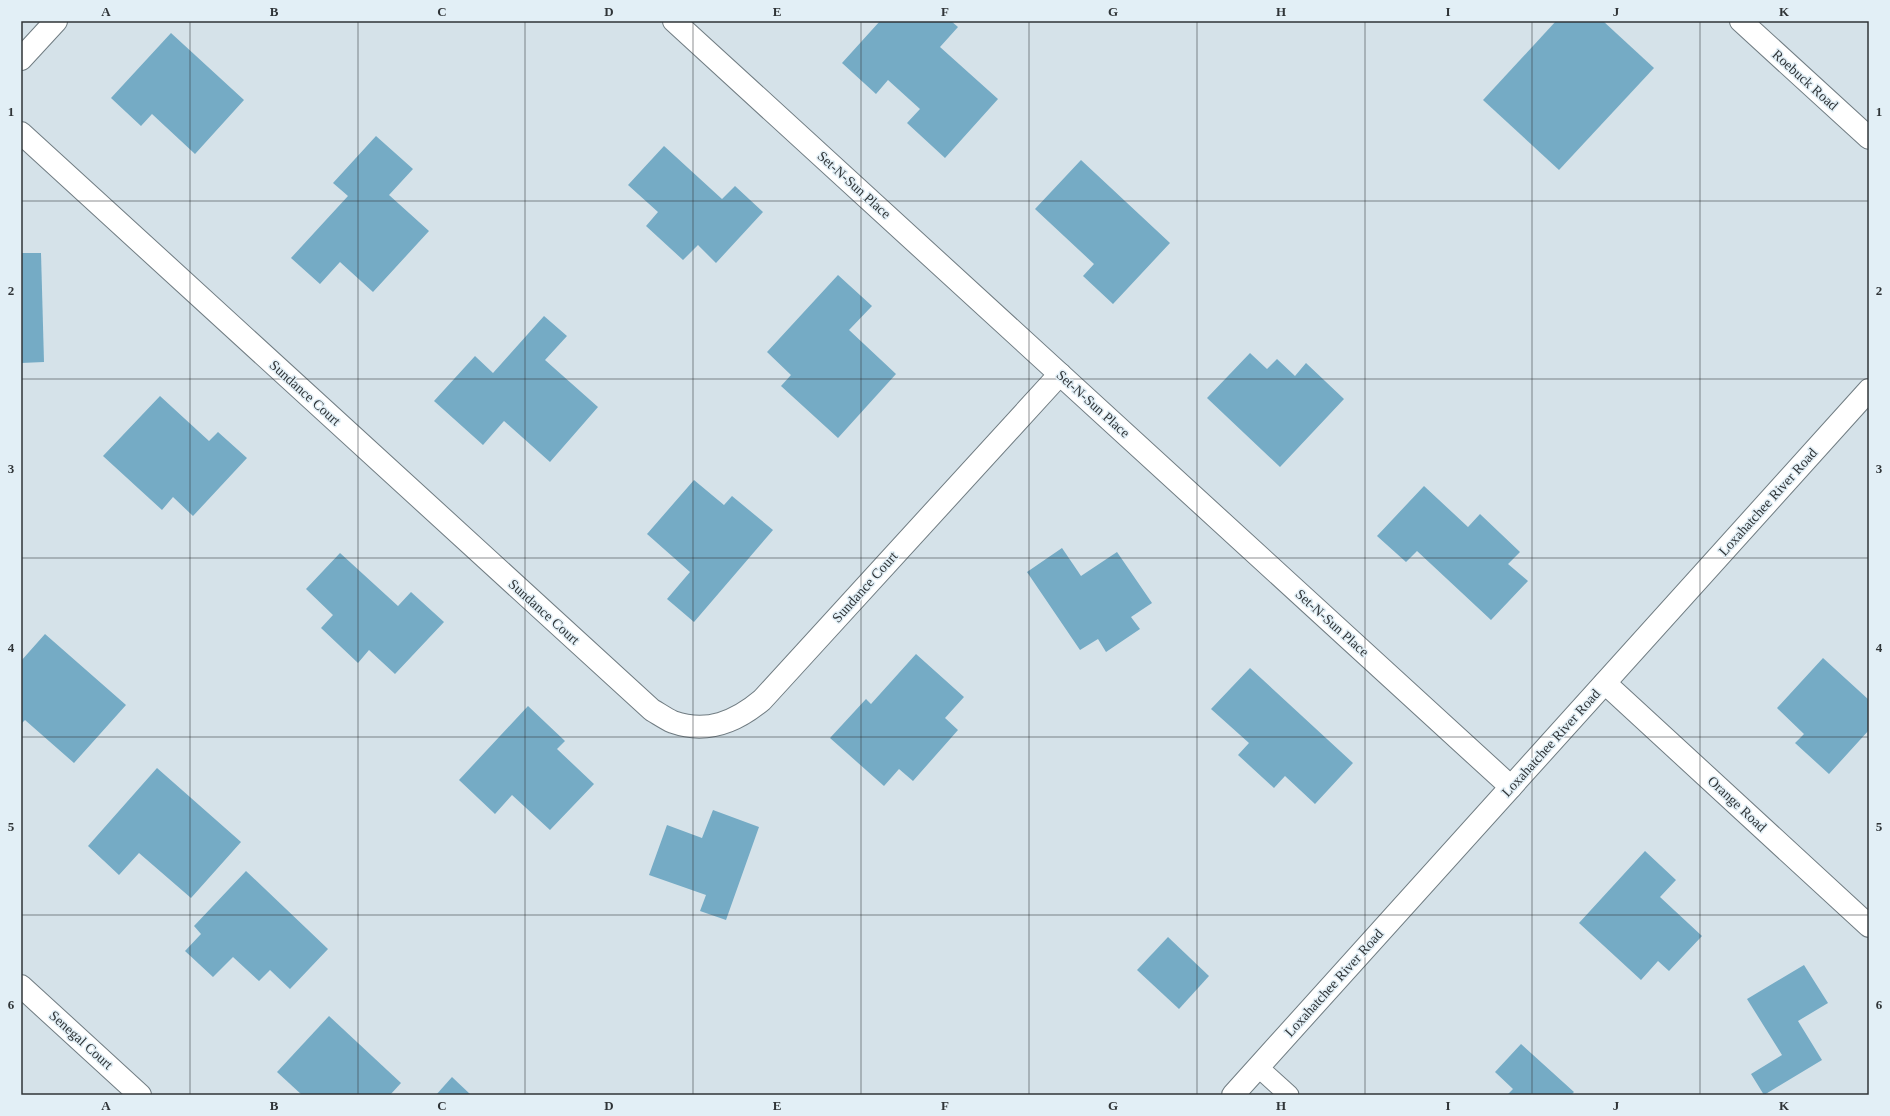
<svg xmlns="http://www.w3.org/2000/svg" width="1890" height="1116" font-family="Georgia,serif">
  <style>
    .building { fill: #75abc5 }
    .lines { fill: none; stroke-linecap: round; stroke-linejoin: round }
    .lane-casing { stroke: #707c82; stroke-width: 21 }
    .street-casing { stroke: #707c82; stroke-width: 24 }
    .secondary-casing { stroke: #707c82; stroke-width: 24 }
    .lane { stroke: #fff; stroke-width: 19 }
    .street { stroke: #fff; stroke-width: 22 }
    .secondary { stroke: #fff; stroke-width: 22 }
    .grid { fill: none; stroke: #2f3437; stroke-width: 1; stroke-opacity: 0.55 }
    .labels { text-anchor: middle; dominant-baseline: central; stroke-width: 3; stroke-linejoin: round; paint-order: stroke }
    .street-label { font-size: 14px; fill: #2f3437; stroke: #e2eff6 }
    .neatline { fill: none; stroke: #2f3437; stroke-width: 1.5 }
    .grid-label { font-size: 13px; text-anchor: middle; font-weight: bold; fill: #2f3437 }
  </style>
  <rect width="100%" height="100%" fill="#d5e2e9"/>
  <g class="building">
    <polygon points="880,21 951,21 958,27 940,47 998,99 945,158 907,123 920,109 888,80 876,94 842,63"/>
    <polygon points="1556,21 1603,21 1654,68 1559,170 1483,100"/>
    <polygon points="171,33 244,100 195,154 152,114 141,126 111,98"/>
    <polygon points="376,136 413,169 389,195 429,231 373,292 340,262 320,284 291,258 348,196 333,183"/>
    <polygon points="664,146 722,199 735,186 763,212 716,263 698,245 683,260 646,226 658,212 628,185"/>
    <polygon points="1081,160 1170,243 1113,304 1083,276 1094,264 1035,209"/>
    <polygon points="21,253 41,253 44,362 21,363"/>
    <polygon points="838,275 872,306 849,330 896,374 838,438 781,386 791,375 767,352"/>
    <polygon points="544,316 567,336 545,360 598,407 550,462 504,421 483,445 434,401 475,356 493,373"/>
    <polygon points="1250,353 1267,369 1277,359 1295,376 1306,363 1344,399 1280,467 1207,398"/>
    <polygon points="160,396 209,441 218,432 247,458 193,516 173,497 162,510 103,456"/>
    <polygon points="694,480 724,505 732,496 773,530 694,622 667,599 690,572 647,534"/>
    <polygon points="1424,486 1468,527 1480,514 1520,552 1508,564 1528,581 1491,620 1417,551 1406,562 1377,536"/>
    <polygon points="1062,548 1081,576 1117,552 1152,603 1131,617 1140,629 1106,652 1098,639 1080,650 1027,572"/>
    <polygon points="340,553 398,606 411,592 444,622 395,674 369,650 358,663 321,628 333,615 306,589"/>
    <polygon points="45,634 126,705 74,763 25,720 21,724 21,661"/>
    <polygon points="916,654 964,697 945,718 958,730 913,781 899,769 884,786 830,738 866,699 871,704"/>
    <polygon points="1823,658 1869,700 1869,730 1829,774 1795,743 1804,734 1777,708"/>
    <polygon points="1250,668 1353,763 1315,804 1285,776 1274,788 1238,755 1249,743 1211,709"/>
    <polygon points="528,706 565,741 557,749 594,784 550,830 512,795 495,814 459,780"/>
    <polygon points="157,768 241,842 191,898 139,853 119,875 88,846"/>
    <polygon points="713,810 759,827 726,920 700,911 706,895 649,875 667,825 702,838"/>
    <polygon points="1645,851 1676,880 1660,897 1702,936 1669,971 1658,961 1641,980 1579,923"/>
    <polygon points="246,871 328,949 290,989 270,970 259,981 233,957 213,977 185,951 201,934 194,926"/>
    <polygon points="1168,937 1209,976 1179,1009 1137,970"/>
    <polygon points="1804,965 1828,1003 1798,1021 1822,1060 1764,1095 1751,1074 1782,1055 1747,999"/>
    <polygon points="329,1016 401,1083 390,1095 302,1095 277,1072"/>
    <polygon points="1521,1044 1574,1092 1571,1095 1507,1095 1513,1089 1495,1072"/>
    <polygon points="452,1077 471,1095 436,1095"/>
  </g>
  <g class="lines">
    <defs>
      <polyline id="lane" points="1258,1067 1289,1095"/>
      <g id="street">
        <polyline points="674,21 1511,787"/>
        <polyline points="21,59 56,21"/>
        <path d="M21,133L652,710C659,714 666,719 673,722C707,734 736,722 762,700L1060,374"/>
        <polyline points="1605,683 1869,926"/>
        <polyline points="21,986 140,1095"/>
      </g>
      <g id="secondary">
        <polyline points="1741,21 1869,138"/>
        <polyline points="1233,1095 1869,390"/>
      </g>
    </defs>
    <use href="#lane" class="lane-casing"/>
    <use href="#street" class="street-casing"/>
    <use href="#secondary" class="secondary-casing"/>
    <use href="#lane" class="lane"/>
    <use href="#street" class="street"/>
    <use href="#secondary" class="secondary"/>
  </g>
  <path class="grid" d="M190,21V1095M358,21V1095M525,21V1095M693,21V1095M861,21V1095M1029,21V1095M1197,21V1095M1365,21V1095M1532,21V1095M1700,21V1095M21,201H1869M21,379H1869M21,558H1869M21,737H1869M21,915H1869"/>
  <g class="labels">
    <g class="street-label">
      <text transform="translate(1805 80) rotate(42)">Roebuck Road</text>
      <text transform="translate(854 185) rotate(42)">Set-N-Sun Place</text>
      <text transform="translate(305 393) rotate(42)">Sundance Court</text>
      <text transform="translate(1093 404) rotate(42)">Set-N-Sun Place</text>
      <text transform="translate(1768 502) rotate(-48)">Loxahatchee River Road</text>
      <text transform="translate(865 587) rotate(-48)">Sundance Court</text>
      <text transform="translate(544 612) rotate(42)">Sundance Court</text>
      <text transform="translate(1332 623) rotate(42)">Set-N-Sun Place</text>
      <text transform="translate(1551 743) rotate(-48)">Loxahatchee River Road</text>
      <text transform="translate(1737 804) rotate(43)">Orange Road</text>
      <text transform="translate(1334 983) rotate(-48)">Loxahatchee River Road</text>
      <text transform="translate(81 1040) rotate(42)">Senegal Court</text>
    </g>
  </g>
  <rect width="1890" height="1116" fill="none" stroke="#e2eff6" stroke-width="44"/>
  <rect x="22" y="22" width="1846" height="1072" class="neatline"/>
  <g class="grid-label">
    <text x="106" y="16">A</text>
    <text x="274" y="16">B</text>
    <text x="442" y="16">C</text>
    <text x="609" y="16">D</text>
    <text x="777" y="16">E</text>
    <text x="945" y="16">F</text>
    <text x="1113" y="16">G</text>
    <text x="1281" y="16">H</text>
    <text x="1448" y="16">I</text>
    <text x="1616" y="16">J</text>
    <text x="1784" y="16">K</text>
    <text x="11" y="116">1</text>
    <text x="1879" y="116">1</text>
    <text x="11" y="295">2</text>
    <text x="1879" y="295">2</text>
    <text x="11" y="473">3</text>
    <text x="1879" y="473">3</text>
    <text x="11" y="652">4</text>
    <text x="1879" y="652">4</text>
    <text x="11" y="831">5</text>
    <text x="1879" y="831">5</text>
    <text x="11" y="1009">6</text>
    <text x="1879" y="1009">6</text>
    <text x="106" y="1110">A</text>
    <text x="274" y="1110">B</text>
    <text x="442" y="1110">C</text>
    <text x="609" y="1110">D</text>
    <text x="777" y="1110">E</text>
    <text x="945" y="1110">F</text>
    <text x="1113" y="1110">G</text>
    <text x="1281" y="1110">H</text>
    <text x="1448" y="1110">I</text>
    <text x="1616" y="1110">J</text>
    <text x="1784" y="1110">K</text>
  </g>
</svg>
